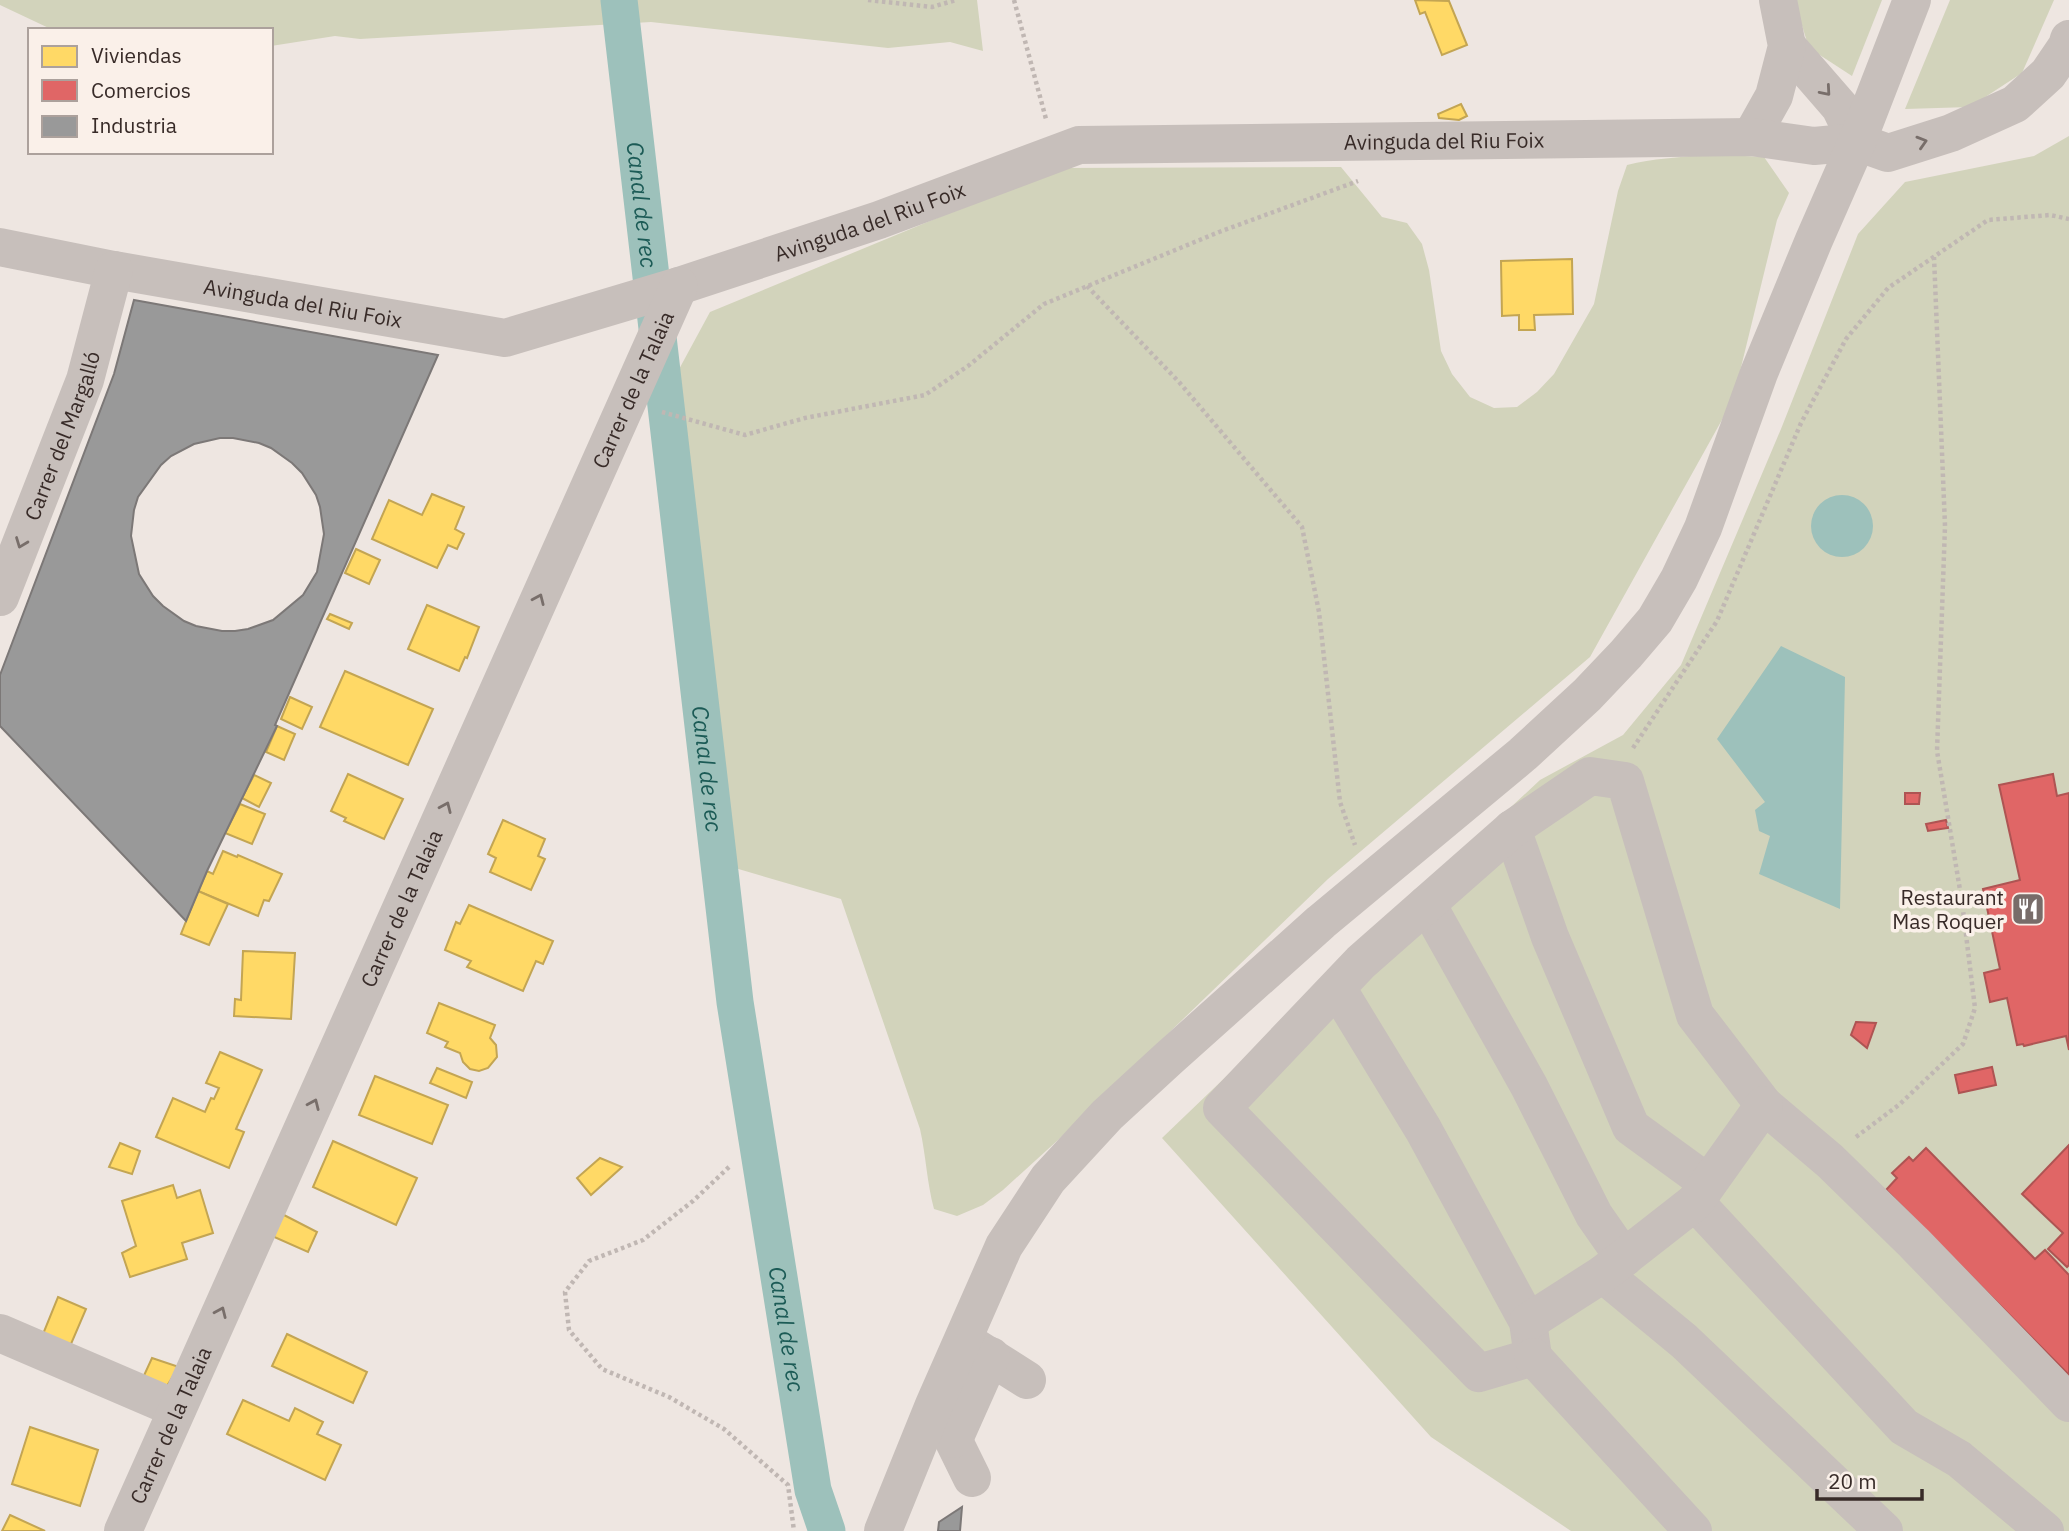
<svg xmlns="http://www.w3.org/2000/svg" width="2069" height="1531" font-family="'IBM Plex Sans',sans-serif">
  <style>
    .green { fill: #d2d3bb }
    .water { fill: #9dc1bb }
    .homes { fill: #ffd966; stroke: #c3a553; stroke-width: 2 }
    .shops { fill: #e06666; stroke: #ae5453; stroke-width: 2 }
    .industry { fill: #999; stroke: #7c7877; stroke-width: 2; fill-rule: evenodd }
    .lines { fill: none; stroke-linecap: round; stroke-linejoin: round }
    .canal { stroke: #9dc1bb; stroke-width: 37 }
    .path { stroke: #c0b7b3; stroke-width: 4.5; stroke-dasharray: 3.5 3.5; stroke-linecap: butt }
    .minor { stroke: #c7bfbb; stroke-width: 38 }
    .oneway { stroke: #786e6a }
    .labels { text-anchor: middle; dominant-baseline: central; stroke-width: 7; stroke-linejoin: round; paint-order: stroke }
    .street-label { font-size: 21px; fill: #382b28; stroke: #faf0e9 }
    .poi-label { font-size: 21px; fill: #382b28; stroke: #faf0e9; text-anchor: end }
    .water-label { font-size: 23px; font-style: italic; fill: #1c5b56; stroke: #faf0e9 }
  </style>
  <rect width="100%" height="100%" fill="#eee6e1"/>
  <g class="green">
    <polygon points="0,0 977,0 983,51 950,42 888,48 651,22 360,39 335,36 271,46 271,30 53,30 0,5"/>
    <polygon points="1794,0 1882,0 1852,76 1809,48"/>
    <polygon points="1950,0 2054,0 2022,73 1970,107 1905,109"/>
    <polygon points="2069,136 2069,1531 1571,1531 1431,1437 1162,1138 1361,947 1540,780 1623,735 1681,665 1781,429 1858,234 1905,182 2034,156"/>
    <path d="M1706,154L1764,157L1789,193L1777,220L1733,400L1590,657L1328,879L1058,1140L1003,1190L983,1205L957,1216L934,1209C927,1183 926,1156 920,1129L841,899L718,863L651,421L710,312L1058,168L1341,167L1382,217L1407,223L1422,244L1429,270L1441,351L1452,374L1470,397L1494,408L1517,407L1537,392L1554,374L1594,304L1618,191L1627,165C1653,158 1679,158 1706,154Z"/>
  </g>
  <g class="water">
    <circle cx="1842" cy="526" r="31"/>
    <polygon points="1781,646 1845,677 1840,909 1759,874 1770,836 1759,831 1755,810 1765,802 1717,739"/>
  </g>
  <g class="homes">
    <polygon points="1415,0 1449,1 1467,45 1442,55 1425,12 1420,14"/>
    <polygon points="1461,104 1467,116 1459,120 1439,118 1438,114"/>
    <polygon points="1572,259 1573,314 1534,315 1535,330 1519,330 1519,315 1502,316 1501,261"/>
    <polygon points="432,494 464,507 455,529 464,534 457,549 448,545 437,568 372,539 389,500 422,515"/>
    <polygon points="356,549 380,560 369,584 345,573"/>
    <polygon points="427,605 479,627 467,658 465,657 459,671 408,649"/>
    <polygon points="330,614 352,623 349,629 327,619"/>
    <polygon points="345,671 433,709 408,765 320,727"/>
    <polygon points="290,697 312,707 302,729 281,719"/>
    <polygon points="277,726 295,734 284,760 266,752"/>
    <polygon points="348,774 403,799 384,839 344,821 346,818 331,811"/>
    <polygon points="254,775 271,783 259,807 242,798"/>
    <polygon points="240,804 265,814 252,844 225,833"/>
    <polygon points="503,820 545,839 538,856 545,859 531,890 490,872 496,858 488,854"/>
    <polygon points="223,851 237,857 238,855 282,874 269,901 264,900 258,916 198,891 207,871 213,874"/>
    <polygon points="198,891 228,904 209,945 181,934"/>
    <polygon points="469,905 553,941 543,964 536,961 523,991 467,967 471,961 445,950 456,922 460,924"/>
    <polygon points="243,951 295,953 291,1019 234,1016 235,999 241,1000"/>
    <polygon points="439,1003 495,1025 490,1038 496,1045 497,1057 488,1068 479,1071 470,1069 463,1062 460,1053 445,1047 448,1042 427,1033"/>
    <polygon points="220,1052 262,1070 236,1129 244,1132 229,1168 156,1137 173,1098 205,1112 211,1098 214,1099 219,1088 206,1083"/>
    <polygon points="437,1068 472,1082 466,1098 430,1083"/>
    <polygon points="375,1076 448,1105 432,1144 359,1115"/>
    <polygon points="333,1141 417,1178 396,1225 313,1187"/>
    <polygon points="120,1143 140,1151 132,1174 109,1167"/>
    <polygon points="600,1158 622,1167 591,1195 577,1178"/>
    <polygon points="173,1185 177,1198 200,1190 213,1233 182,1243 187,1259 130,1277 122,1253 136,1246 122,1201"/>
    <polygon points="282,1214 317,1232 308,1252 272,1236"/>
    <polygon points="58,1297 86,1309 68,1351 41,1339"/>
    <polygon points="287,1334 367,1372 353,1403 272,1366"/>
    <polygon points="152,1358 179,1367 163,1392 141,1382"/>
    <polygon points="243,1400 289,1421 295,1408 323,1422 317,1434 341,1445 325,1480 227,1434"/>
    <polygon points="30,1427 98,1450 80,1506 12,1484"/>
    <polygon points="10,1515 45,1531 2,1531"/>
  </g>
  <g class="shops">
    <polygon points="2053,774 2057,796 2069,793 2069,1050 2066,1036 2024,1046 2023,1044 2017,1045 2007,998 1990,1002 1984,973 2000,969 1983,889 2020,880 1999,785"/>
    <polygon points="1905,793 1920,793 1919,804 1905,804"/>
    <polygon points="1946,820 1948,828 1928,831 1926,824"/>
    <polygon points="1856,1022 1876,1023 1867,1048 1851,1035"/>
    <polygon points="1992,1067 1996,1085 1959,1093 1955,1075"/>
    <polygon points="2069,1145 2069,1265 2067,1267 2048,1249 2063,1233 2022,1194"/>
    <polygon points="1926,1148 2035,1259 2045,1250 2069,1275 2069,1375 1886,1190 1897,1178 1892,1173 1909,1157 1913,1161"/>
  </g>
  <g class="industry">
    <path d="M134,300L438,355L275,725L277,726L207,871L186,921L0,726V675L114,374ZM220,438H233L259,443L271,448L292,463L302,473L316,495L320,507L324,534L317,572L303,595L273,620L248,629L235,631H222L196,626L184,621L163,606L153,596L139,574L131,536L134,510L138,497L161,465L171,456L194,444Z"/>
    <polygon points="962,1507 960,1531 938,1531 939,1522"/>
  </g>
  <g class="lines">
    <path class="canal" id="s1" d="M619,0L735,1002L813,1490L827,1531"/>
    <g class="path">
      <polyline points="868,0 932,7 956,0"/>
      <polyline points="1014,0 1046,119"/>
      <polyline points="1087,286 1179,382 1302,527 1319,612 1340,802 1355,845"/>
      <polyline points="662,412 745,435 805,418 925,395 968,366 1044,304 1219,232 1358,181"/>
      <polyline points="1633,748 1717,621 1801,423 1846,339 1888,288 1988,220 2050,215 2069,219"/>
      <polyline points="1856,1137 1900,1104 1963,1044 1975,1008 1962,902 1937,751 1945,526 1934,257"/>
      <polyline points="729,1167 693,1201 643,1240 589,1261 565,1292 569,1330 602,1369 669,1397 724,1429 788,1485 794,1531"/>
    </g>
    <g class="minor">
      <polyline points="1787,46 1840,107 1857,142"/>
      <polyline points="1751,137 1774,96 1787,46 1778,0"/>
      <path id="s2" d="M0,247L114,270L505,338L679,286L879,220L1079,145L1751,137L1814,146L1857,142L1888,153L1951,133L2015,104L2048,74L2067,46L2069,39"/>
      <path id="s3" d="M0,597L85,380L114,270"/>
      <polyline points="1512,829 1550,937 1631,1127 1708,1183"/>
      <polyline points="1427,904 1529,1086 1594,1215 1624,1258"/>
      <polyline points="1337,988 1423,1129 1528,1322 1533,1357 1479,1373 1222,1108 1361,962 1512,829 1590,776 1625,781 1695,1015 1764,1105 1830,1161 1914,1243 2069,1403"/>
      <polyline points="1695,1202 1904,1427 1959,1459 2045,1531"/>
      <polyline points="1603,1274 1684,1341 1884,1531"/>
      <polyline points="1528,1322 1603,1274 1695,1202 1764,1105"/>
      <polyline points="0,1333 177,1409"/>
      <polyline points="970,1344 1027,1380"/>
      <polyline points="1533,1357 1693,1531"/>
      <polyline points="942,1417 972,1478"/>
      <polyline points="954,1439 991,1356"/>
      <path id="s4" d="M123,1531L679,286"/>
      <polyline points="883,1531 934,1405 1004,1246 1048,1179 1107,1115 1169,1058 1321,922 1523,754 1587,695 1626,654 1655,620 1679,579 1703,528 1759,373 1814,240 1857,142 1912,0"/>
    </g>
  </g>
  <defs><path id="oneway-chevron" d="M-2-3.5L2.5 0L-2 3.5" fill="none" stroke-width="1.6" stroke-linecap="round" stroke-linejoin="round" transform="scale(1.75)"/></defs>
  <g class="oneway">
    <use href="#oneway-chevron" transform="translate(1826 91) rotate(49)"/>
    <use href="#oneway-chevron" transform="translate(1922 142) rotate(-17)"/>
    <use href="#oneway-chevron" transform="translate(21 543) rotate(111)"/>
    <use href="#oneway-chevron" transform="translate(539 599) rotate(-66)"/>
    <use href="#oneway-chevron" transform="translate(446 807) rotate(-66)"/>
    <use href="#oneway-chevron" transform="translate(314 1104) rotate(-66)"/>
    <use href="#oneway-chevron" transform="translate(221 1312) rotate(-66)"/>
  </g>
  <defs>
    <symbol id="restaurant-square" viewBox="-11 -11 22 22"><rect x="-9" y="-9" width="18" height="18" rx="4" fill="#786c69" stroke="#faf0e9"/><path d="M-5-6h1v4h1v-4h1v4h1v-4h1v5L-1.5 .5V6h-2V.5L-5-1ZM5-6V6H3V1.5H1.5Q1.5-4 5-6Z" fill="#fff"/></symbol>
  </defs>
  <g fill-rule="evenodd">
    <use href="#restaurant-square" x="2009" y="890" width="38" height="38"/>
  </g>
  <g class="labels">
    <g class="street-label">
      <text stroke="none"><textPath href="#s2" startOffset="1484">Avinguda del Riu Foix</textPath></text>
      <text stroke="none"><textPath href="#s2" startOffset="896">Avinguda del Riu Foix</textPath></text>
      <text stroke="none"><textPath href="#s2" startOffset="308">Avinguda del Riu Foix</textPath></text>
      <text stroke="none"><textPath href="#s4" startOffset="1250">Carrer de la Talaia</textPath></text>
      <text stroke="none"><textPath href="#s3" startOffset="173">Carrer del Margalló</textPath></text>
      <text stroke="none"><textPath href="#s4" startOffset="682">Carrer de la Talaia</textPath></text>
      <text stroke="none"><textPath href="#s4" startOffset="116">Carrer de la Talaia</textPath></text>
    </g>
    <g class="poi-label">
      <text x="2004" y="897">Restaurant<tspan x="2004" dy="24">Mas Roquer</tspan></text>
    </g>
    <g class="water-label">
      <text stroke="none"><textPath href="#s1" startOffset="206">Canal de rec</textPath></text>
      <text stroke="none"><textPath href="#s1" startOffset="774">Canal de rec</textPath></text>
      <text stroke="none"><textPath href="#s1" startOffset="1340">Canal de rec</textPath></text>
    </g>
  </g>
  <rect x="28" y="28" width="245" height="126" fill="#faf0e9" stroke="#aca19c" stroke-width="2"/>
  <rect x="42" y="46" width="35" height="21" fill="#ffd966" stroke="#aca19c" stroke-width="2"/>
  <text x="91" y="63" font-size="21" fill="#382b28">Viviendas</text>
  <rect x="42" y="80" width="35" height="21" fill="#e06666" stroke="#aca19c" stroke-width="2"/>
  <text x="91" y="98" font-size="21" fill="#382b28">Comercios</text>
  <rect x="42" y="116" width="35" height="21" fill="#999999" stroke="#aca19c" stroke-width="2"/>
  <text x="91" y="133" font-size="21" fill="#382b28">Industria</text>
  <path d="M1817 1489v10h105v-10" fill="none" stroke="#382b28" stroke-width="3.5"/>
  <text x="1828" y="1489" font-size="21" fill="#382b28" stroke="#faf0e9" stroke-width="5" paint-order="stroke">20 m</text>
</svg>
